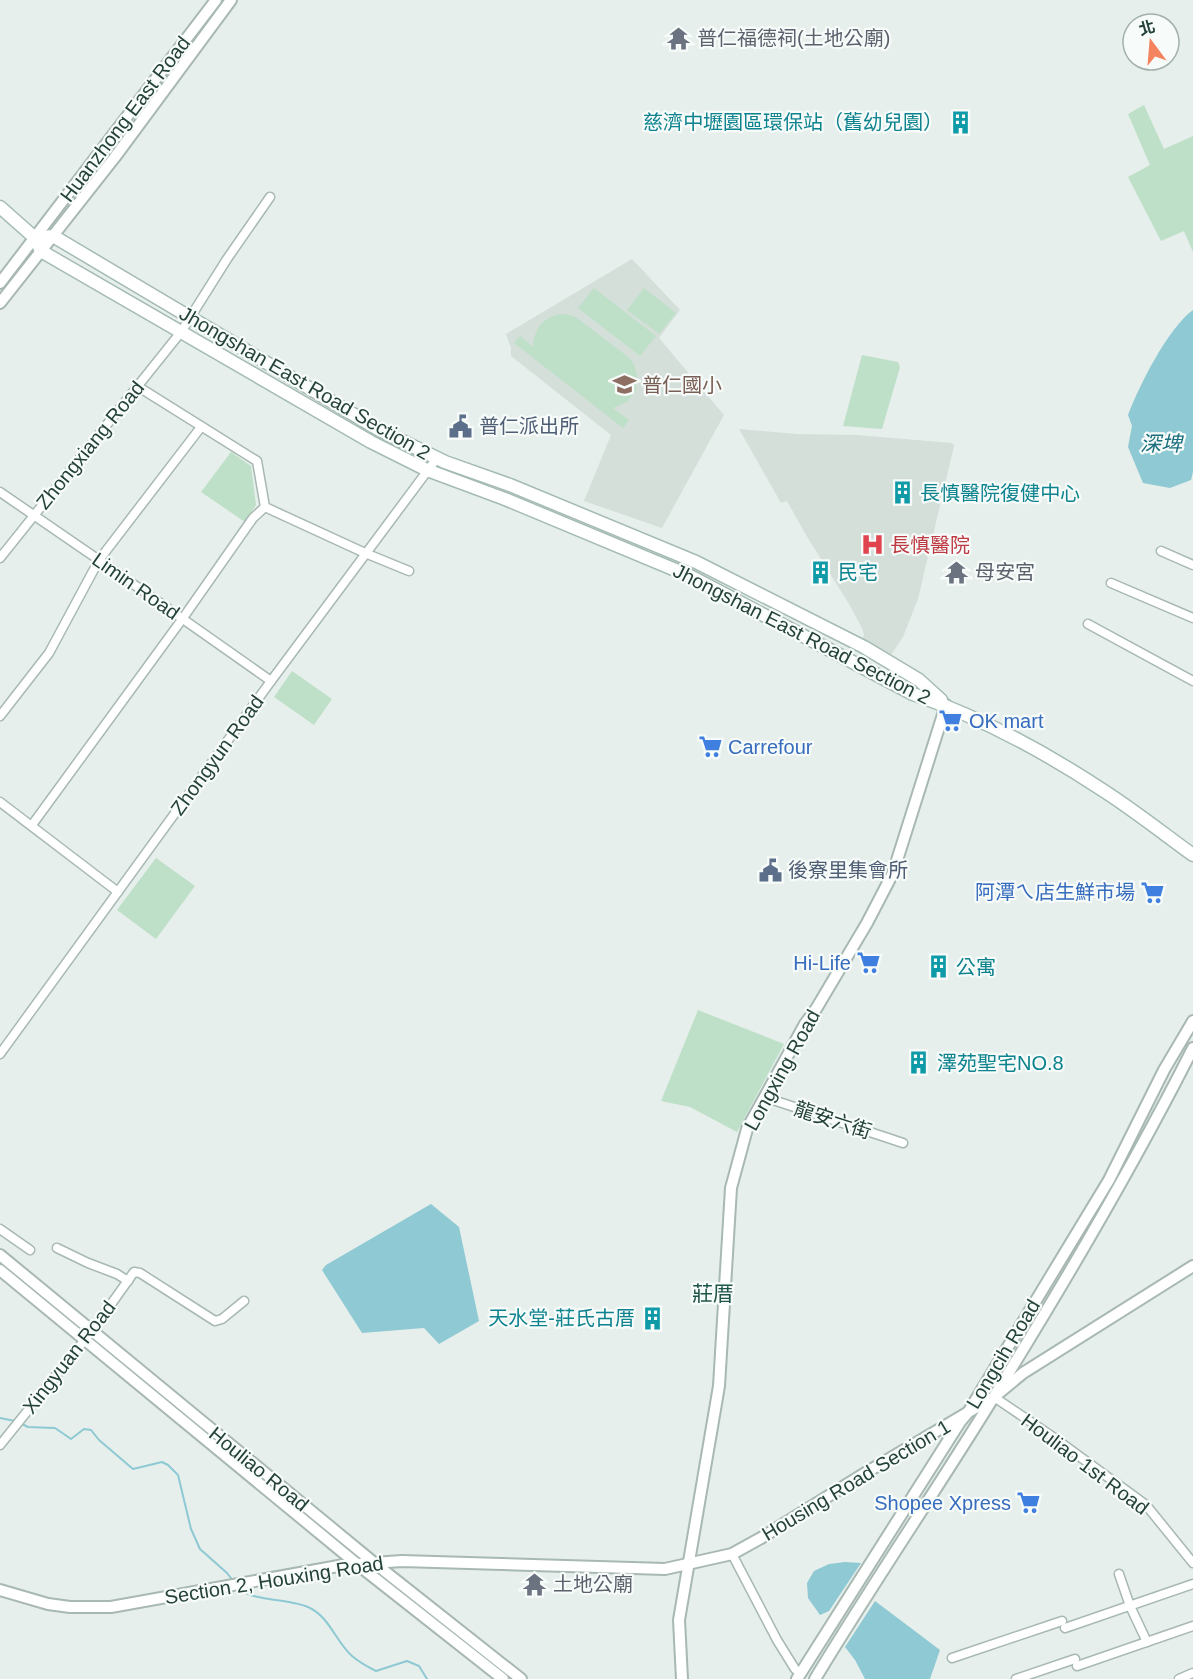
<svg xmlns="http://www.w3.org/2000/svg" width="1193" height="1679" font-family="Arial,'Noto Sans TC',sans-serif">
  <style>
    .built { fill: #d4dfda }
    .green { fill: #bfe0c8 }
    .water { fill: #8ec9d4 }
    .lines { fill: none; stroke-linecap: round; stroke-linejoin: round }
    .stream { stroke: #8ec9d4; stroke-width: 2 }
    .minor-casing { stroke: #a8b8b2; stroke-width: 11 }
    .tertiary-casing { stroke: #a8b8b2; stroke-width: 14 }
    .secondary-casing { stroke: #a4bbb3; stroke-width: 15 }
    .minor { stroke: #fff; stroke-width: 8 }
    .tertiary { stroke: #fff; stroke-width: 10 }
    .secondary { stroke: #fff; stroke-width: 12 }
    .labels { text-anchor: middle; dominant-baseline: central; stroke-width: 4.5; stroke-linejoin: round; paint-order: stroke }
    .worship-label { font-size: 20px; fill: #5b616d; stroke: #f7fbf9; text-anchor: start }
    .street-label { font-size: 20px; fill: #24423a; stroke: #f7fbf9 }
    .culture-label { font-size: 20px; fill: #0d838f; stroke: #f7fbf9; text-anchor: start }
    .education-label { font-size: 20px; fill: #785e54; stroke: #f7fbf9; text-anchor: start }
    .service-label { font-size: 20px; fill: #4e5e75; stroke: #f7fbf9; text-anchor: start }
    .health-label { font-size: 20px; fill: #be3a42; stroke: #f7fbf9; text-anchor: start }
    .shop-label { font-size: 20px; fill: #366cbe; stroke: #f7fbf9; text-anchor: end }
    .water-label { font-size: 21px; font-style: italic; fill: #1c6f80; stroke: #f7fbf9 }
    .neighbourhood-label { font-size: 21px; fill: #1f5548; stroke: #f7fbf9 }
  </style>
  <rect width="100%" height="100%" fill="#e6efeb"/>
  <g class="built">
    <polygon points="632,259 680,310 659,338 724,415 662,528 584,501 611,435 511,356 511,348 506,334"/>
    <polygon points="739,429 797,434 857,435 952,443 954,446 918,599 903,637 891,655 862,640 864,635 862,628 849,604 806,535 787,501 781,503"/>
  </g>
  <g class="green">
    <polygon points="1144,105 1164,149 1193,136 1193,252 1184,231 1161,241 1128,177 1150,165 1128,114"/>
    <polygon points="594,288 656,336 640,356 578,308"/>
    <polygon points="644,288 676,313 659,334 627,310"/>
    <path d="M562,314L570,315L577,318L623,353L631,360L635,367L637,376L636,390L627,402L613,408L629,420L623,428L514,343L520,336L533,347C534,329 543,316 562,314Z"/>
    <polygon points="862,355 898,362 900,367 882,429 843,426"/>
    <polygon points="231,452 251,466 256,505 245,522 201,492"/>
    <polygon points="292,671 332,699 314,725 274,697"/>
    <polygon points="156,858 195,886 156,939 117,910"/>
    <polygon points="698,1010 784,1044 737,1132 690,1107 661,1101"/>
  </g>
  <g class="water">
    <path d="M1193,310V472L1191,480L1170,488L1143,483L1128,447L1132,426L1128,415C1139,386 1168,328 1193,310Z"/>
    <polygon points="431,1204 459,1227 479,1321 439,1344 424,1328 362,1333 322,1270 326,1265"/>
    <polygon points="845,1562 861,1563 829,1611 820,1615 808,1598 807,1583 814,1571 829,1564"/>
    <polygon points="875,1601 940,1650 930,1679 865,1679 855,1660 845,1647"/>
  </g>
  <g class="lines">
    <g class="stream">
      <polyline points="0,1418 15,1421"/>
      <polyline points="20,1423 28,1427 55,1428 71,1439 84,1429 91,1430 99,1440 133,1469 162,1462 168,1465 178,1475 191,1529 200,1549 227,1573 234,1582"/>
      <path d="M240,1589C253,1602 293,1598 310,1608C330,1618 336,1642 352,1656C359,1662 368,1667 376,1671L407,1661L419,1666L427,1679"/>
    </g>
    <defs>
      <g id="minor">
        <polyline points="137,386 257,461 265,507 365,553 409,571"/>
        <polyline points="0,492 99,560 271,681"/>
        <polyline points="1161,551 1193,565"/>
        <polyline points="0,558 181,332 227,259 270,197"/>
        <polyline points="1111,583 1193,618"/>
        <polyline points="1088,624 1193,681"/>
        <polyline points="0,716 49,653 99,560 201,427"/>
        <polyline points="0,802 118,892"/>
        <polyline points="32,825 183,618 253,518 265,507"/>
        <polyline points="0,1054 271,681 437,458"/>
        <polyline points="764,1097 903,1143"/>
        <polyline points="0,1229 30,1250"/>
        <polyline points="57,1248 88,1263 117,1274 128,1281"/>
        <polyline points="994,1397 1053,1437 1146,1505 1193,1563"/>
        <polyline points="0,1445 92,1331 134,1272 140,1273 215,1321 222,1319 244,1301"/>
        <polyline points="732,1554 777,1640 795,1669 801,1674"/>
        <polyline points="1119,1574 1130,1606 1147,1642"/>
        <polyline points="1065,1628 1193,1584"/>
        <polyline points="952,1658 1062,1621"/>
        <polyline points="1077,1666 1193,1626"/>
        <polyline points="1016,1679 1075,1659"/>
        <polyline points="1179,1679 1193,1673"/>
      </g>
      <g id="tertiary">
        <polyline points="0,283 216,0"/>
        <polyline points="0,303 115,157 231,0"/>
        <polyline points="0,1255 373,1562 521,1679"/>
        <polyline points="0,1270 357,1564 503,1679"/>
        <polyline points="0,1590 48,1604 70,1607 111,1607 344,1565 402,1561 665,1569 732,1554 761,1538 867,1472 994,1397 1023,1373 1193,1266"/>
        <polyline points="682,1679 679,1620 719,1386 731,1188 747,1129 805,1024 816,1009 867,923 893,873 946,705"/>
        <polyline points="797,1679 960,1422 969,1411 1109,1180 1164,1070 1193,1021"/>
        <path d="M815,1679C873,1583 936,1491 995,1395C1065,1282 1133,1167 1193,1048"/>
      </g>
      <g id="secondary">
        <path d="M0,207L35,238L41,251L371,442L427,470L505,499L690,576L913,694C980,717 1045,752 1104,791C1135,811 1164,834 1193,855"/>
        <polyline points="35,238 53,236 378,429 445,462 510,485 696,562 864,647 919,680 941,700"/>
      </g>
    </defs>
    <use href="#minor" class="minor-casing"/>
    <use href="#tertiary" class="tertiary-casing"/>
    <use href="#secondary" class="secondary-casing"/>
    <use href="#minor" class="minor"/>
    <use href="#tertiary" class="tertiary"/>
    <use href="#secondary" class="secondary"/>
  </g>
  <defs>
    <symbol id="temple-bare" viewBox="-9 -9 18 18"><path d="M0-6L5-2H3V0L6.5 2.5H4V6H1.5V3h-3V6H-4V2.5H-6.5L-3 0V-2H-5Z" fill="#6b7280" stroke="#f7fbf9" stroke-width="2.5" paint-order="stroke"/></symbol>
    <symbol id="building-bare" viewBox="-9 -9 18 18"><path d="M-4-6H4V6H1V3H-1V6H-4ZM-2.5-4.3h1.7v1.8h-1.7ZM.8-4.3h1.7v1.8H.8ZM-2.5-1h1.7V.8h-1.7ZM.8-1h1.7V.8H.8Z" fill="#0f9aa8" stroke="#f7fbf9" stroke-width="2.5" paint-order="stroke"/></symbol>
    <symbol id="school-bare" viewBox="-9 -9 18 18"><path d="M0-5L7-2L0 1L-7-2ZM-4 1L0 2.5L4 1V4Q0 6-4 4Z" fill="#8d6e63" stroke="#f7fbf9" stroke-width="2.5" paint-order="stroke"/></symbol>
    <symbol id="civic-bare" viewBox="-9 -9 18 18"><path d="M-.6-6.5H3V-4.5H.6V-3L4-1V1h2V6H-6V1h2V-1L-.6-3ZM-1.2 2.5V6h2.4V2.5Z" fill="#5c6f8a" stroke="#f7fbf9" stroke-width="2.5" paint-order="stroke"/></symbol>
    <symbol id="hospital-bare" viewBox="-9 -9 18 18"><path d="M-5-5h3v3.5h4V-5h3V5h-3V1.5h-4V5h-3Z" fill="#e0444e" stroke="#f7fbf9" stroke-width="2.5" paint-order="stroke"/></symbol>
    <symbol id="supermarket-bare" viewBox="-9 -9 18 18"><path d="M-6-5.5h2.5l.6 2H6L4.5 2H-2.5L-4.4-4H-6ZM-1.5 3.2a1.3 1.3 0 1 0 .1 0ZM3 3.2a1.3 1.3 0 1 0 .1 0Z" fill="#3f7fe0" stroke="#f7fbf9" stroke-width="2.5" paint-order="stroke"/></symbol>
  </defs>
  <g fill-rule="evenodd">
    <use href="#temple-bare" x="662" y="22" width="33" height="33"/>
    <use href="#building-bare" x="944" y="106" width="33" height="33"/>
    <use href="#school-bare" x="608" y="368" width="33" height="33"/>
    <use href="#civic-bare" x="444" y="410" width="33" height="33"/>
    <use href="#building-bare" x="886" y="476" width="33" height="33"/>
    <use href="#hospital-bare" x="856" y="528" width="33" height="33"/>
    <use href="#building-bare" x="804" y="556" width="33" height="33"/>
    <use href="#temple-bare" x="940" y="556" width="33" height="33"/>
    <use href="#supermarket-bare" x="934" y="704" width="33" height="33"/>
    <use href="#supermarket-bare" x="694" y="730" width="33" height="33"/>
    <use href="#civic-bare" x="754" y="854" width="33" height="33"/>
    <use href="#supermarket-bare" x="1136" y="876" width="33" height="33"/>
    <use href="#supermarket-bare" x="852" y="946" width="33" height="33"/>
    <use href="#building-bare" x="922" y="950" width="33" height="33"/>
    <use href="#building-bare" x="902" y="1046" width="33" height="33"/>
    <use href="#building-bare" x="636" y="1302" width="33" height="33"/>
    <use href="#supermarket-bare" x="1012" y="1486" width="33" height="33"/>
    <use href="#temple-bare" x="518" y="1568" width="33" height="33"/>
  </g>
  <g class="labels">
    <g class="worship-label">
      <text x="697" y="38">普仁福德祠(土地公廟)</text>
      <text x="975" y="572">母安宮</text>
      <text x="553" y="1584">土地公廟</text>
    </g>
    <g class="street-label">
      <text transform="translate(125 119) rotate(-53)">Huanzhong East Road</text>
      <text transform="translate(305 383) rotate(30)">Jhongshan East Road Section 2</text>
      <text transform="translate(90 445) rotate(-51)">Zhongxiang Road</text>
      <text transform="translate(136 586) rotate(35)">Limin Road</text>
      <text transform="translate(802 634) rotate(27)">Jhongshan East Road Section 2</text>
      <text transform="translate(217 755) rotate(-54)">Zhongyun Road</text>
      <text transform="translate(782 1070) rotate(-61)">Longxing Road</text>
      <text transform="translate(833 1120) rotate(18)">龍安六街</text>
      <text transform="translate(1003 1354) rotate(-59)">Longcih Road</text>
      <text transform="translate(69 1357) rotate(-52)">Xingyuan Road</text>
      <text transform="translate(1085 1464) rotate(37)">Houliao 1st Road</text>
      <text transform="translate(259 1469) rotate(39)">Houliao Road</text>
      <text transform="translate(856 1480) rotate(-31)">Housing Road Section 1</text>
      <text transform="translate(274 1580) rotate(-9)">Section 2, Houxing Road</text>
    </g>
    <g class="culture-label">
      <text x="943" y="122" text-anchor="end">慈濟中壢園區環保站（舊幼兒園）</text>
      <text x="920" y="493">長慎醫院復健中心</text>
      <text x="838" y="572">民宅</text>
      <text x="956" y="967">公寓</text>
      <text x="937" y="1063">澤苑聖宅NO.8</text>
      <text x="635" y="1318" text-anchor="end">天水堂-莊氏古厝</text>
    </g>
    <g class="education-label">
      <text x="642" y="385">普仁國小</text>
    </g>
    <g class="service-label">
      <text x="479" y="426">普仁派出所</text>
      <text x="788" y="870">後寮里集會所</text>
    </g>
    <g class="health-label">
      <text x="890" y="545">長慎醫院</text>
    </g>
    <g class="shop-label">
      <text x="969" y="721" text-anchor="start">OK mart</text>
      <text x="728" y="747" text-anchor="start">Carrefour</text>
      <text x="1135" y="892">阿潭ㄟ店生鮮市場</text>
      <text x="851" y="963">Hi-Life</text>
      <text x="1011" y="1503">Shopee Xpress</text>
    </g>
    <g class="water-label">
      <text x="1161" y="443">深埤</text>
    </g>
    <g class="neighbourhood-label">
      <text x="713" y="1293">莊厝</text>
    </g>
  </g>
  <g transform="translate(1151 42) rotate(344)"><circle r="28" fill="#f7fbf9" stroke="#a3b1ad" stroke-width="1.5"/>
  <path d="M0-4.5L10 22L0 15L-10 22Z" fill="#f4845f"/>
  <text y="-9" font-size="16" font-weight="bold" text-anchor="middle" fill="#24423a">北</text>
  </g>
</svg>
